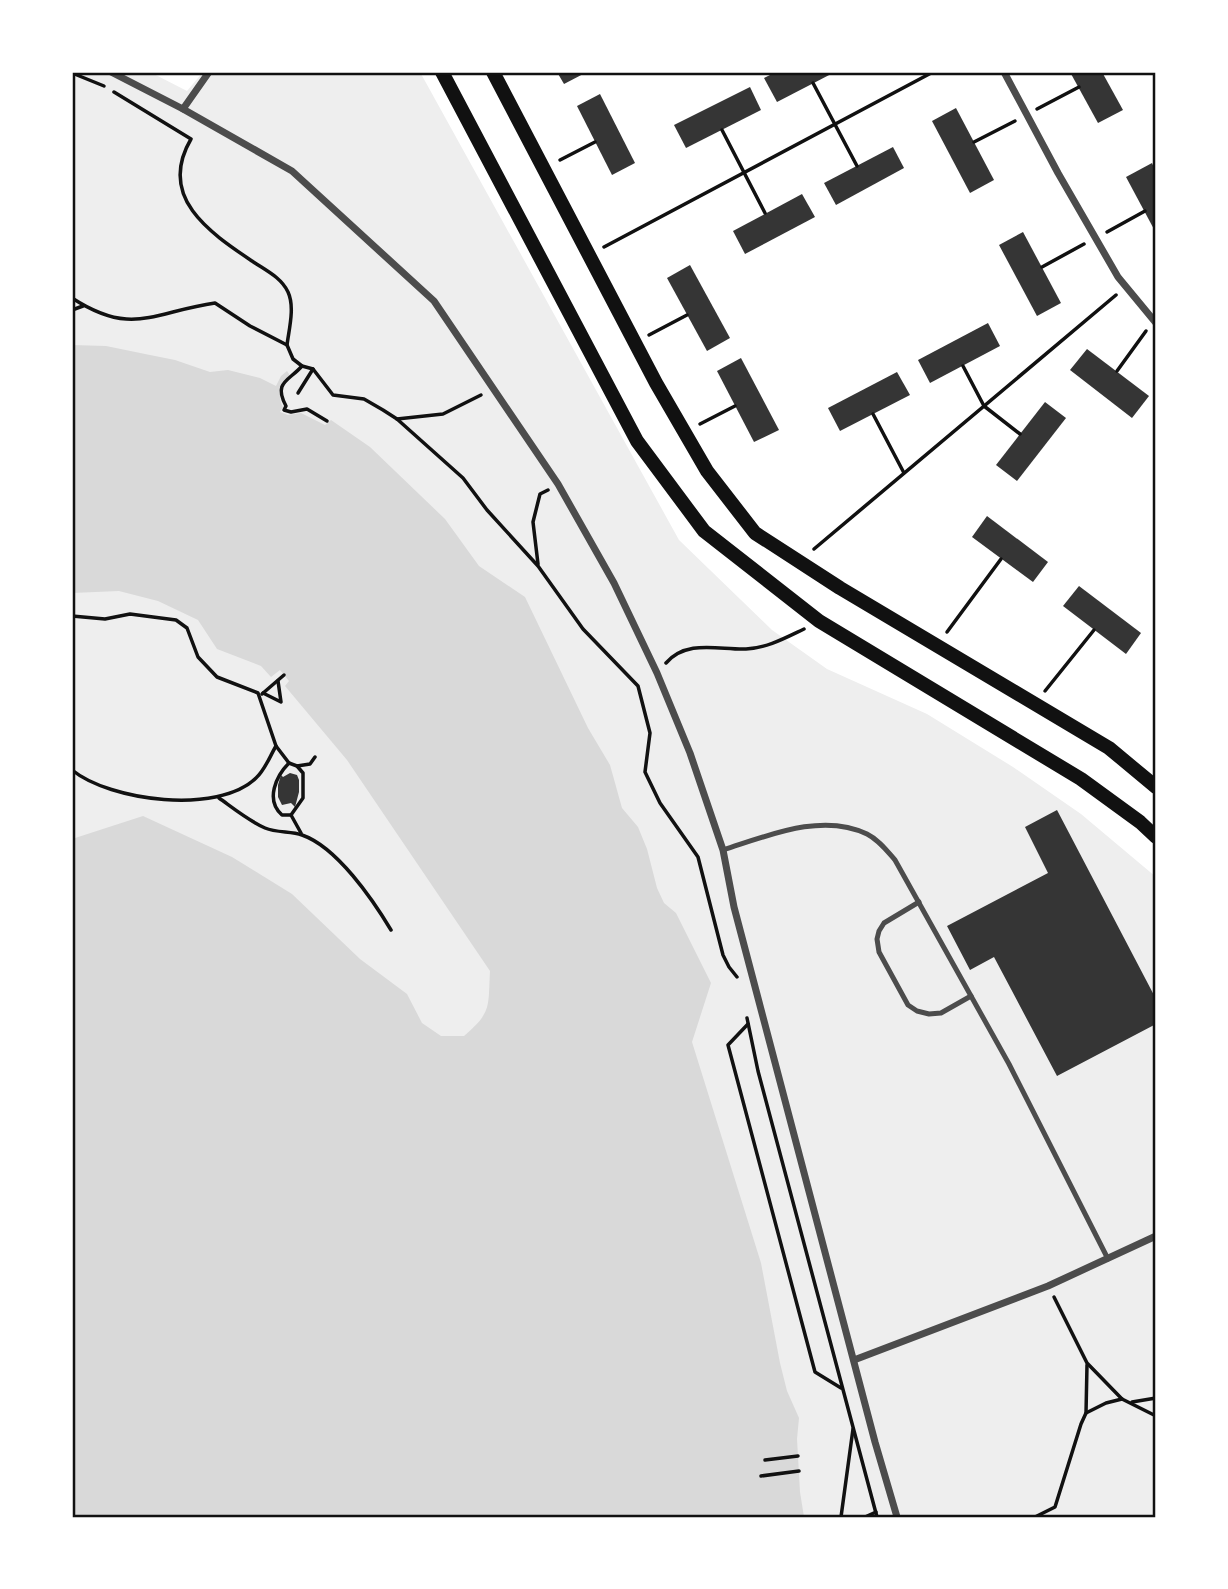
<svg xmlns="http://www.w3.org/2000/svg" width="1228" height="1589" font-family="Rubik,sans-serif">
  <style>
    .green { fill: #eee }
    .water { fill: #d9d9d9 }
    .building { fill: #353535 }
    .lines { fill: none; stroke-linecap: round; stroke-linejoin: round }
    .path { stroke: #111; stroke-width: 3.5 }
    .service { stroke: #4c4c4c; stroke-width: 5 }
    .minor { stroke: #4c4c4c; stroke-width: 7 }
    .secondary { stroke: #111; stroke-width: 14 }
    .neatline { fill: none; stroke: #111; stroke-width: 2.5 }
  </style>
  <rect width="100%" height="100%" fill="#fff"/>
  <polygon class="green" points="72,72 150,72 187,91 203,72 420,72 679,540 772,630 827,669 927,714 1013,767 1081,814 1156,877 1156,1517 72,1517"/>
  <path class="water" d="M72,345L106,346L145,354L175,360L210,372L228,370L260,378L276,386L281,376L287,371L291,377C283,387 276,395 283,407L280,412L288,415L301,413L325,425L331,420L370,447L445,519L479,566L525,597L588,728L610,765L622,808L638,827L647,849L657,888L664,903L676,913L711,983L692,1042L761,1263L780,1363L787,1391L799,1418L797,1439L800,1492L804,1517H72V839L143,816L232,857L292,894L360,959L407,994L422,1023L441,1036H464C492,1012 488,1007 490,971L347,760L285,686L289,681L280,670L271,677L261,666L217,649L198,620L158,601L119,591L72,593Z"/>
  <g class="building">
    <polygon points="557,72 587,72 564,84"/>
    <polygon points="776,72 835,72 777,102 764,78"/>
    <polygon points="1070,72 1102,72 1123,110 1098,123"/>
    <polygon points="750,87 761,110 686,148 674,125"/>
    <polygon points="600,94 635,163 612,175 577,106"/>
    <polygon points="956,108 994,180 970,193 932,121"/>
    <polygon points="893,147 904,168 836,205 824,183"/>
    <polygon points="1152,163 1156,172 1156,233 1126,177"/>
    <polygon points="802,194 815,217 745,254 733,231"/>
    <polygon points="1023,232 1061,303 1037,316 999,245"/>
    <polygon points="690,265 730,338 707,351 667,278"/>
    <polygon points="988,323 1000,346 930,383 918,360"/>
    <polygon points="1087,349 1149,396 1132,418 1070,370"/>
    <polygon points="741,358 779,430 754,442 717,371"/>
    <polygon points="897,372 910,395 840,431 828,408"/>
    <polygon points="1045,402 1066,418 1017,481 996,465"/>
    <polygon points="987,516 1048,562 1033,582 972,537"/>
    <polygon points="1079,586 1141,633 1126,654 1063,606"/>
    <polygon points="290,773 297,775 299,780 299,792 295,807 291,803 282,805 278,797 278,785 281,775 283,777"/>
    <polygon points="1057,810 1156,999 1156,1024 1057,1076 994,957 970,970 947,926 1048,873 1025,827"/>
  </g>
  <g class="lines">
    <g class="path">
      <polyline points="72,73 104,86"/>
      <polyline points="813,83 857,166"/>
      <path d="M114,92L191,139C157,197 209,232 252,261C265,270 281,277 288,292C295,307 289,329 287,345"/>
      <polyline points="1037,109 1079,87"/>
      <polyline points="722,130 765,213"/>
      <polyline points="974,142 1015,121"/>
      <polyline points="560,160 595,142"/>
      <polyline points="1107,232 1145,211"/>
      <polyline points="604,247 933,72"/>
      <polyline points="1042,267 1084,244"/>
      <path d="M72,298C132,337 153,312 215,303L250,326L287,345L293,359L302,366L313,369L333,395L364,399L383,410L397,419L463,478L487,510L538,566L583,629L638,686L650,733L645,772L660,803L698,857L723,955L729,967L737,977"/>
      <polyline points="72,310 83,306"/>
      <polyline points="649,335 687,315"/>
      <path d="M302,366C289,381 273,382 286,406L284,410L291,412L307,409L327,421"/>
      <polyline points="963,366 984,406 1020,434"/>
      <polyline points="1117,371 1146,331"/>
      <polyline points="298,393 313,369"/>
      <polyline points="873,414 904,473"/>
      <polyline points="397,419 443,414 481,395"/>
      <polyline points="700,424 735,406"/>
      <polyline points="814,549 1116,295"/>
      <polyline points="538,564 533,522 540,494 548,490"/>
      <path d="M72,616L105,619L130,614L176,620L187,628L198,657L217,677L258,693L276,746C270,756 265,770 256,778C218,815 110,801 72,770"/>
      <polyline points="947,632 1001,559"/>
      <path d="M666,663C687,639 719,650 746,649C767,648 785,638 804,629"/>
      <polyline points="1045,691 1094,630"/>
      <polyline points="263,693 281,702 278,681"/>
      <polyline points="262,694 284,675"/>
      <polyline points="276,746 289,763 297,766 303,773 303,798 291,815 301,833"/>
      <path d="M289,763C276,776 265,800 282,815H291"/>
      <polyline points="297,766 310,764 315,757"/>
      <path d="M219,798C233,808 249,821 265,828C277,833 291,831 302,835C337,847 373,900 391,930"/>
      <polyline points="747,1018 758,1071 877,1517"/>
      <polyline points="748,1024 728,1045 815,1372 841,1388"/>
      <polyline points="1054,1297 1087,1363 1122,1399 1156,1416"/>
      <polyline points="1132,1402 1156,1398"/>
      <polyline points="1086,1413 1106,1403 1122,1399"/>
      <polyline points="765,1460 798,1456"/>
      <polyline points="761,1476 799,1471"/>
      <polyline points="841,1517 853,1429"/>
      <polyline points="865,1517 876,1512"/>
      <polyline points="1035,1517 1055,1507 1081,1424 1086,1413 1087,1365"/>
    </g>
    <g class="service">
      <path d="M723,850C767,836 822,812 867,834C879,840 887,851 895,860L1009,1064L1108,1259"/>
      <polyline points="919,902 884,923 879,931 877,939 879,952 908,1005 917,1011 929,1014 941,1013 971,996"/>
    </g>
    <g class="minor">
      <polyline points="111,72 183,109 292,171 434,301 558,484 614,583 657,673 690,753 723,850 734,907 875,1442 897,1517"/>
      <polyline points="1004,72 1058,173 1118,277 1156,323"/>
      <polyline points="183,109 209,72"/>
      <polyline points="854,1360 1048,1286 1156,1236"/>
    </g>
    <g class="secondary">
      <polyline points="442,72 637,441 704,531 819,621 1081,779 1140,822 1156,837"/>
      <polyline points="493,72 656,383 707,471 755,533 840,588 1109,748 1156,787"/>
    </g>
  </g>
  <rect width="1228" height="1589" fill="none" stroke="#ffffff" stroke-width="147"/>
  <rect x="74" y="74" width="1080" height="1442" class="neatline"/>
</svg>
